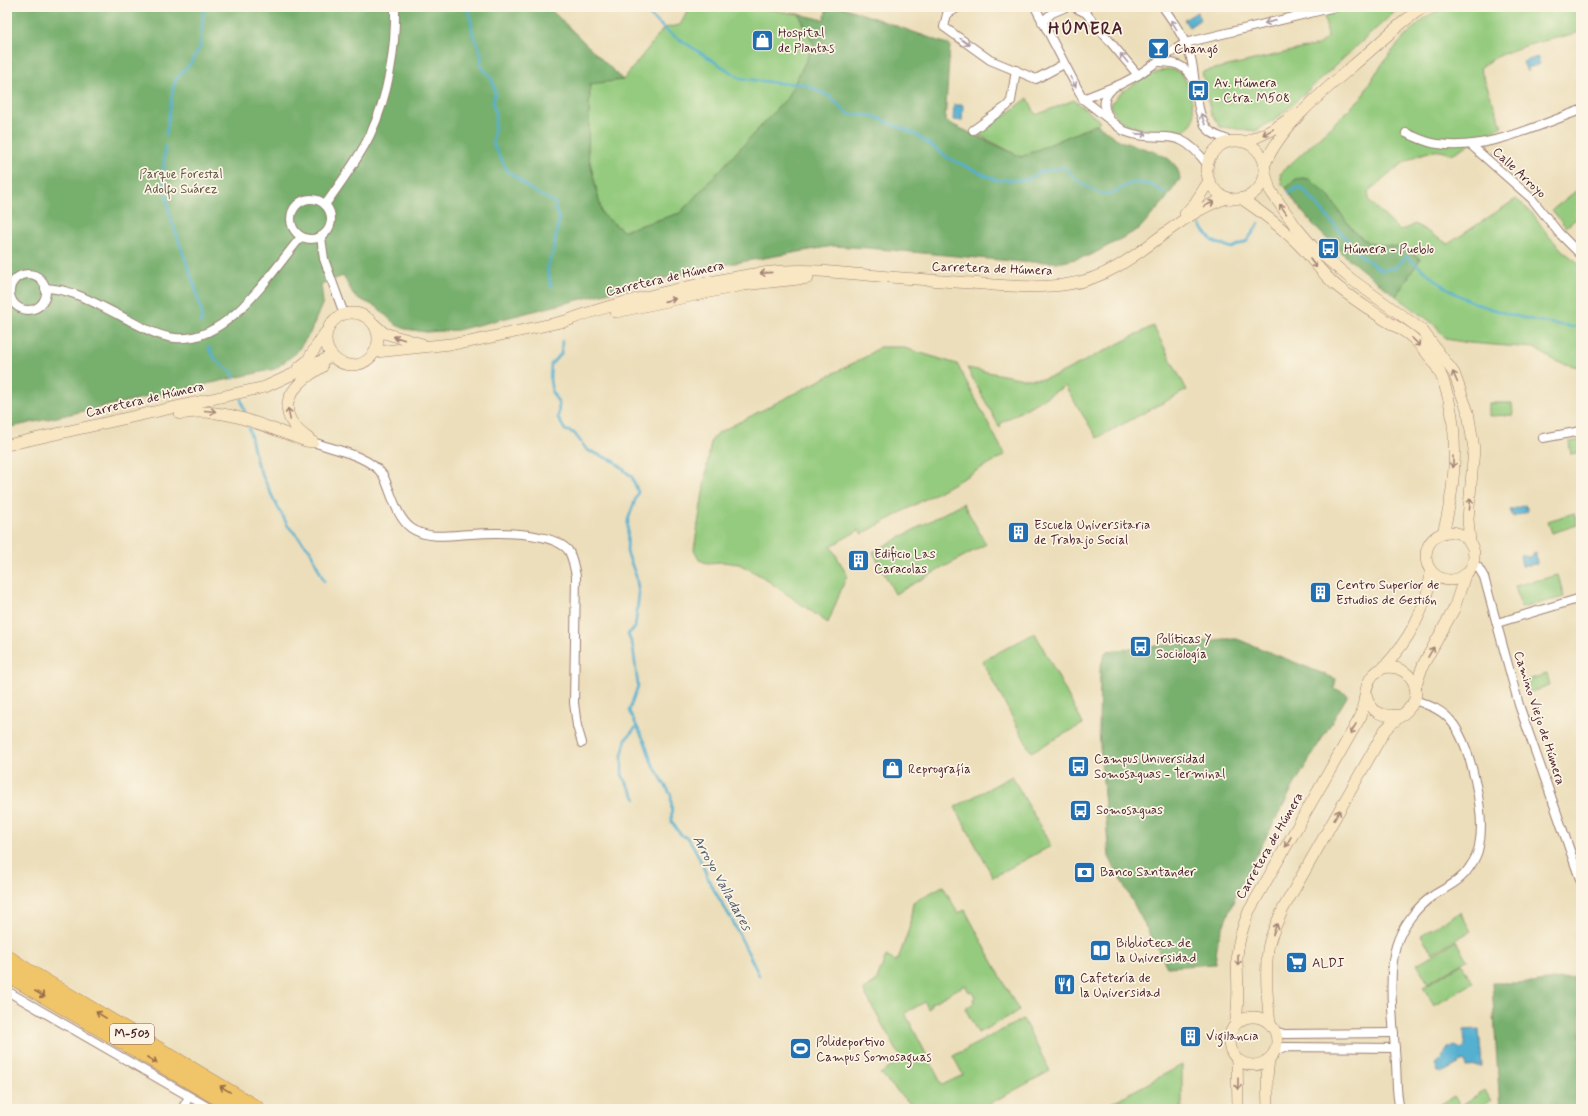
<svg xmlns="http://www.w3.org/2000/svg" width="1588" height="1116" font-family="Mynerve,sans-serif">
  <style>
    .green { fill: #94cb7e; stroke: #6f7554 }
    .forest { fill: #77af6d; stroke: #60674c }
    .water { fill: #52b0d1; stroke: #4e687e }
    .lines { fill: none; stroke-linecap: round; stroke-linejoin: round }
    .stream { stroke: #52b0d1; stroke-width: 2.5 }
    .street-casing { stroke: #9b7e72; stroke-width: 10 }
    .secondary-casing { stroke: #9b7e72; stroke-width: 12 }
    .highway-casing { stroke: #9b7e72; stroke-width: 16 }
    .street { stroke: #fff; stroke-width: 8 }
    .secondary { stroke: #f9e7c3; stroke-width: 11 }
    .highway { stroke: #f0c469; stroke-width: 15 }
    .oneway { stroke: #ae9aa0 }
    .oneway2 { stroke: #a28377 }
    .oneway3 { stroke: #956947 }
    .labels { text-anchor: middle; dominant-baseline: central; stroke-width: 3.5; stroke-linejoin: round; paint-order: stroke }
    .shield { fill: #fcf5e5; stroke: #7f5f63; stroke-width: 1 }
    .shield-label { font-size: 12px; font-weight: bold; fill: #4a1f2b }
    .poi-label { font-size: 13px; fill: #4a1f2b; stroke: #fcf5e5; text-anchor: start }
    .street-label { font-size: 13px; fill: #4a1f2b; stroke: #fcf5e5 }
    .park-label { font-size: 13px; fill: #605344; stroke: #fcf5e5 }
    .water-label { font-size: 14px; font-style: italic; fill: #4d596d; stroke: #fcf5e5 }
    .district-label { font-size: 17px; font-weight: bold; letter-spacing: 1px; fill: #4a1f2b; stroke: #fcf5e5 }
  </style>
  <rect width="100%" height="100%" fill="#fcf5e5"/>
  <filter id="ink" filterUnits="userSpaceOnUse"><feTurbulence type="fractalNoise" baseFrequency=".025" numOctaves="2"/><feDisplacementMap in="SourceGraphic" scale="8" xChannelSelector="R" yChannelSelector="G"/><feConvolveMatrix kernelMatrix="1 2 1 2 8 2 1 2 1" color-interpolation-filters="sRGB"/></filter>
  <filter id="wash" filterUnits="userSpaceOnUse"><feTurbulence type="fractalNoise" baseFrequency=".012" numOctaves="4" result="noise"/><feDisplacementMap in="SourceGraphic" scale="16" xChannelSelector="R" yChannelSelector="G"/><feGaussianBlur stdDeviation="0.9" result="paint"/><feColorMatrix in="noise" values="0 0 0 0 0 0 0 0 0 0 0 0 0 0 0 0 0 1.4 0 .05"/><feComposite in="paint" operator="in"/></filter>
  <g filter="url(#wash)">
    <rect width="100%" height="100%" fill="#ecdeba"/>
    <g class="green">
      <polygon points="690,7 751,7 799,14 814,45 787,98 680,213 623,231 602,214 588,153 590,83 623,80 664,28 680,25"/>
      <polygon points="1357,7 1400,7 1281,115 1256,131 1220,127 1211,113 1202,72 1318,45 1328,37 1324,14"/>
      <path d="M1445,7H1581V32C1548,41 1507,46 1480,68L1502,126L1452,154C1447,153 1440,150 1434,151C1408,155 1386,175 1368,193L1370,202L1400,231L1415,224L1448,244L1516,199L1533,214L1548,235L1563,251L1581,265V368L1555,361L1534,348L1469,343L1446,339L1435,325L1396,296L1420,259L1404,248L1368,244L1355,233L1344,219L1327,194L1296,179L1286,188L1282,184L1280,174L1363,96C1373,72 1407,30 1429,15C1434,12 1440,10 1445,7Z"/>
      <path d="M1166,69C1172,69 1179,71 1183,76C1188,81 1195,111 1194,118C1193,124 1187,129 1182,132C1158,129 1117,134 1111,104C1122,87 1148,76 1166,69Z"/>
      <polygon points="1028,98 1036,115 1074,100 1100,121 1097,124 1021,157 977,134 1011,111"/>
      <polygon points="1581,187 1581,215 1566,227 1552,210"/>
      <polygon points="1153,326 1187,390 1097,438 1065,386 1001,423 1000,428 967,368 1024,379 1043,379 1057,375"/>
      <polygon points="879,347 901,347 957,364 1005,455 862,534 859,530 831,546 847,575 828,623 761,576 739,564 722,562 707,563 699,560 694,550 711,441 718,433 867,356"/>
      <polygon points="1489,403 1512,403 1513,415 1489,416"/>
      <polygon points="1581,440 1581,452 1571,454 1569,442"/>
      <polygon points="963,503 986,544 895,594 873,552"/>
      <polygon points="1574,513 1577,525 1552,533 1548,521"/>
      <polygon points="1558,575 1564,597 1521,608 1515,586"/>
      <polygon points="1035,633 1083,724 1031,752 982,661"/>
      <polygon points="1547,674 1550,686 1527,693 1523,681"/>
      <polygon points="1012,776 1051,846 993,877 955,807"/>
      <polygon points="943,886 958,913 965,910 1019,1011 978,1033 965,1008 974,1003 973,999 975,997 972,991 969,992 965,985 930,1004 931,1007 928,1009 925,1002 905,1013 942,1085 963,1075 953,1056 1023,1019 1050,1071 980,1109 919,1109 905,1099 880,1074 902,1060 863,990 876,982 886,956 895,961 898,959 909,929 913,902"/>
      <polygon points="1460,912 1471,931 1432,953 1421,935"/>
      <polygon points="1456,941 1467,960 1428,983 1417,964"/>
      <polygon points="1462,964 1473,983 1434,1006 1423,987"/>
      <polygon points="1182,1065 1182,1109 1100,1109"/>
      <polygon points="1485,1090 1491,1101 1478,1109 1466,1109 1462,1104"/>
      <polygon points="1454,1096 1462,1109 1433,1109"/>
    </g>
    <g class="forest">
      <path d="M7,7H548L623,80L590,84L588,153L602,214L623,231L680,213L787,98L814,45L799,14L824,20L827,7H843L950,45L945,121L1021,157L1097,124C1105,129 1112,137 1121,141C1141,150 1178,151 1180,179L1163,203L1139,229L1091,255L1063,262H1022L868,248L833,246L706,268L458,330L426,332L405,329L396,325L377,307L355,297L343,276L321,284L323,302L310,333L296,353L275,369L7,428Z"/>
      <path d="M1302,178L1309,179L1327,194L1355,233L1369,243L1404,248L1420,259L1396,296C1354,264 1313,233 1286,188L1296,179Z"/>
      <polygon points="1224,639 1237,639 1336,679 1334,688 1348,695 1293,787 1239,888 1218,939 1215,964 1167,967 1109,857 1099,732 1100,669 1103,659 1107,651"/>
      <polygon points="1581,976 1581,1109 1500,1109 1492,983 1532,983"/>
    </g>
    <g class="water">
      <polygon points="1197,12 1201,19 1189,27 1184,20"/>
      <polygon points="1537,57 1540,64 1528,68 1529,71 1527,72 1523,62"/>
      <polygon points="954,105 963,105 962,121 953,120"/>
      <polygon points="1525,505 1528,510 1527,512 1513,517 1510,510"/>
      <polygon points="1536,552 1537,564 1522,566 1520,556 1521,554 1527,557 1533,556 1533,553"/>
      <path d="M1479,1029L1482,1066L1466,1067V1063L1463,1061C1456,1066 1450,1068 1442,1073L1438,1072L1435,1064L1442,1058L1447,1048L1455,1046L1461,1049L1465,1047L1464,1030Z"/>
    </g>
    <g class="lines">
      <g class="stream">
        <polyline points="466,7 470,15 473,35 481,52 481,66 492,79 495,92 493,104 496,114 493,144 507,170 534,192 554,202 559,220 553,252 547,268 551,286"/>
        <path d="M641,7L668,32L740,78L777,83L804,84L829,96L848,114L874,116L915,134L950,159L996,180H1027L1040,172L1064,167C1075,179 1091,194 1108,194C1114,194 1118,190 1122,188C1138,178 1153,184 1165,194"/>
        <polyline points="166,135 173,88 176,79 191,63 200,47 204,7"/>
        <polyline points="165,146 163,175 170,216 195,287 202,313 201,324"/>
        <path d="M1289,192L1300,187L1306,192L1360,255L1381,270L1395,268L1406,257C1421,267 1434,280 1450,290C1482,311 1537,322 1575,327"/>
        <polyline points="1200,225 1212,241 1232,248 1247,241 1259,223"/>
        <polyline points="562,341 561,354 551,364 550,380 552,392 559,404 558,418 565,430 574,433 587,450 614,461 632,477 638,492 628,520 627,552 636,576 639,594 635,628 628,634 633,647 638,686 629,711 645,742 651,761 671,795 672,822 680,834 689,839 698,855 711,885 732,920 759,975"/>
        <polyline points="208,347 216,360 233,373 234,379"/>
        <polyline points="241,399 245,413"/>
        <polyline points="249,428 257,464 274,500 288,526 310,550 324,581"/>
        <polyline points="636,799 622,775 622,755 626,739 636,727"/>
      </g>
    </g>
  </g>
  <g filter="url(#ink)">
    <g class="lines">
      <defs>
        <g id="street">
          <polyline points="959,7 947,14 944,27 990,60 1036,79 1064,64"/>
          <path d="M1035,7L1083,99L1124,131C1162,146 1175,121 1207,164"/>
          <polyline points="1074,7 1086,13 1138,75"/>
          <path d="M1163,7C1174,22 1186,40 1191,58C1196,77 1195,120 1211,132C1216,136 1224,138 1230,141"/>
          <polyline points="1042,22 1052,13 1066,7"/>
          <path d="M1158,62C1174,62 1184,64 1193,79"/>
          <polyline points="1083,99 1121,84 1138,75 1185,43 1335,7"/>
          <path d="M1109,118C1103,107 1102,98 1112,89"/>
          <polyline points="973,130 1007,106 1011,101 1016,70"/>
          <path d="M1406,133C1416,137 1427,143 1438,144C1487,151 1536,126 1581,110"/>
          <polyline points="1471,145 1532,199 1559,233 1581,255"/>
          <circle cx="311" cy="219" r="20"/>
          <path d="M325,205C341,182 358,160 370,135C388,97 396,49 395,7"/>
          <polyline points="321,237 324,259 344,314"/>
          <circle cx="28" cy="292" r="18"/>
          <path d="M45,288C73,289 94,303 119,315C137,324 155,336 175,338C228,344 271,272 301,237"/>
          <polyline points="1543,438 1581,431"/>
          <path d="M313,442C335,450 368,455 383,475C391,491 396,517 411,528C428,540 451,535 471,534C495,532 551,531 568,550C573,557 574,568 576,576L574,703L577,726L582,743"/>
          <polyline points="1473,563 1478,567 1484,577 1519,705 1581,882"/>
          <polyline points="1497,623 1581,598"/>
          <polyline points="7,991 211,1109"/>
          <polyline points="1275,1031 1284,1034 1394,1033"/>
          <polyline points="1275,1051 1284,1047 1395,1048"/>
          <polyline points="182,1109 189,1097"/>
          <path d="M1400,1109C1396,1095 1397,1078 1396,1064C1394,1031 1387,976 1396,946C1402,926 1417,906 1434,895C1447,887 1461,881 1469,868C1474,861 1478,854 1479,846C1486,815 1471,745 1451,721C1441,709 1428,705 1415,700"/>
        </g>
        <g id="secondary">
          <circle cx="1236" cy="170" r="29"/>
          <polyline points="1246,142 1272,130 1296,114"/>
          <path d="M1265,164C1283,121 1335,82 1370,51C1387,36 1404,19 1424,7"/>
          <polyline points="1265,172 1270,190 1296,227 1313,247 1351,279 1422,330 1454,373 1468,412 1474,449 1468,519 1470,543"/>
          <path d="M1242,199C1263,213 1285,230 1303,249C1315,262 1324,276 1338,287C1353,299 1369,309 1385,320C1395,326 1407,332 1415,340C1427,352 1439,367 1444,383C1460,429 1456,486 1443,533"/>
          <polyline points="1185,214 1195,203 1209,181"/>
          <polyline points="616,312 743,285 808,278"/>
          <circle cx="352" cy="339" r="26"/>
          <path d="M563,322C604,306 648,296 691,286C733,277 776,268 819,271C870,275 921,280 972,283C1004,286 1037,289 1069,284C1132,275 1168,217 1227,198"/>
          <polyline points="374,324 384,333 422,344"/>
          <polyline points="376,352 469,342 570,320"/>
          <polyline points="298,368 307,361 325,333"/>
          <path d="M180,414C223,405 265,427 306,441L313,442"/>
          <path d="M309,439C271,412 288,387 322,367"/>
          <polyline points="7,445 265,387 332,356"/>
          <circle cx="1450" cy="556" r="24"/>
          <path d="M1383,668C1407,643 1428,607 1431,572"/>
          <polyline points="1415,688 1423,665 1454,609 1465,575"/>
          <path d="M1366,694C1371,714 1382,717 1401,715"/>
          <circle cx="1253" cy="1041" r="24"/>
          <path d="M1235,1025C1240,1002 1237,979 1237,956C1238,940 1243,926 1249,911L1361,716C1365,703 1364,685 1373,675C1391,655 1424,677 1414,701C1409,713 1393,720 1385,730L1283,909C1278,921 1270,935 1268,949C1265,973 1267,999 1270,1023"/>
          <polyline points="1237,1059 1238,1109"/>
          <polyline points="1268,1109 1267,1077 1269,1059"/>
        </g>
        <g id="highway">
          <polyline points="7,957 26,970 258,1109"/>
          <polyline points="7,974 237,1109"/>
        </g>
      </defs>
      <use href="#street" class="street-casing"/>
      <use href="#secondary" class="secondary-casing"/>
      <use href="#highway" class="highway-casing"/>
      <use href="#street" class="street"/>
      <use href="#secondary" class="secondary"/>
      <use href="#highway" class="highway"/>
    </g>
    <defs><path id="oneway-shaft" d="M-6 0H5M1.5-3L5.5 0L1.5 3" fill="none" stroke-width="1.6" stroke-linecap="round" stroke-linejoin="round"/></defs>
    <g class="oneway">
      <use href="#oneway-shaft" transform="translate(1270 22) rotate(167)"/>
      <use href="#oneway-shaft" transform="translate(1174 25) rotate(-121)"/>
      <use href="#oneway-shaft" transform="translate(965 42) rotate(36)"/>
      <use href="#oneway-shaft" transform="translate(1124 58) rotate(-129)"/>
      <use href="#oneway-shaft" transform="translate(1073 82) rotate(62)"/>
      <use href="#oneway-shaft" transform="translate(1203 119) rotate(-110)"/>
      <use href="#oneway-shaft" transform="translate(1141 134) rotate(4)"/>
    </g>
    <g class="oneway2">
      <use href="#oneway-shaft" transform="translate(1268 132) rotate(151)"/>
      <use href="#oneway-shaft" transform="translate(1209 204) rotate(-24)"/>
      <use href="#oneway-shaft" transform="translate(1283 209) rotate(-125)"/>
      <use href="#oneway-shaft" transform="translate(1313 263) rotate(52)"/>
      <use href="#oneway-shaft" transform="translate(766 273) rotate(174)"/>
      <use href="#oneway-shaft" transform="translate(670 300) rotate(-13)"/>
      <use href="#oneway-shaft" transform="translate(399 338) rotate(-164)"/>
      <use href="#oneway-shaft" transform="translate(1416 342) rotate(45)"/>
      <use href="#oneway-shaft" transform="translate(1455 377) rotate(-114)"/>
      <use href="#oneway-shaft" transform="translate(210 411) rotate(5)"/>
      <use href="#oneway-shaft" transform="translate(289 414) rotate(-102)"/>
      <use href="#oneway-shaft" transform="translate(1453 462) rotate(90)"/>
      <use href="#oneway-shaft" transform="translate(1470 504) rotate(-84)"/>
      <use href="#oneway-shaft" transform="translate(1431 652) rotate(-60)"/>
      <use href="#oneway-shaft" transform="translate(1353 729) rotate(120)"/>
      <use href="#oneway-shaft" transform="translate(1337 815) rotate(-61)"/>
      <use href="#oneway-shaft" transform="translate(1288 842) rotate(120)"/>
      <use href="#oneway-shaft" transform="translate(1275 929) rotate(-69)"/>
      <use href="#oneway-shaft" transform="translate(1238 960) rotate(91)"/>
      <use href="#oneway-shaft" transform="translate(1238 1084) rotate(90)"/>
    </g>
    <g class="oneway3">
      <use href="#oneway-shaft" transform="translate(40 994) rotate(30)"/>
      <use href="#oneway-shaft" transform="translate(101 1015) rotate(-149)"/>
      <use href="#oneway-shaft" transform="translate(152 1060) rotate(30)"/>
      <use href="#oneway-shaft" transform="translate(225 1089) rotate(-149)"/>
    </g>
  </g>
  <defs>
    <symbol id="shop-square" viewBox="-11 -11 22 22"><rect x="-9" y="-9" width="18" height="18" rx="4" fill="#1f6fb2" stroke="#fcf5e5"/><path d="M-5-2.5h2.3a2.7 3.5 0 0 1 5.4 0H5L5.5 6h-11ZM-1.5-2.5h3a1.5 2.3 0 0 0-3 0Z" fill="#fff"/></symbol>
    <symbol id="bar-square" viewBox="-11 -11 22 22"><rect x="-9" y="-9" width="18" height="18" rx="4" fill="#1f6fb2" stroke="#fcf5e5"/><path d="M-6-5H6L.8 .8V4.5H3.5V6h-7V4.5H-.8V.8Z" fill="#fff"/></symbol>
    <symbol id="bus-square" viewBox="-11 -11 22 22"><rect x="-9" y="-9" width="18" height="18" rx="4" fill="#1f6fb2" stroke="#fcf5e5"/><path d="M-5-6H5V4H4V6H2V4H-2V6H-4V4H-5ZM-3.5-4V0h7V-4ZM-3.5 1.2v1.5H-2V1.2ZM2 1.2v1.5H3.5V1.2Z" fill="#fff"/></symbol>
    <symbol id="building-square" viewBox="-11 -11 22 22"><rect x="-9" y="-9" width="18" height="18" rx="4" fill="#1f6fb2" stroke="#fcf5e5"/><path d="M-4-6H4V6H1V3H-1V6H-4ZM-2.5-4.3h1.7v1.8h-1.7ZM.8-4.3h1.7v1.8H.8ZM-2.5-1h1.7V.8h-1.7ZM.8-1h1.7V.8H.8Z" fill="#fff"/></symbol>
    <symbol id="bank-square" viewBox="-11 -11 22 22"><rect x="-9" y="-9" width="18" height="18" rx="4" fill="#1f6fb2" stroke="#fcf5e5"/><path d="M-6-4H6V4H-6ZM0-2.3a2.3 2.3 0 1 0 0 4.6a2.3 2.3 0 1 0 0-4.6Z" fill="#fff"/></symbol>
    <symbol id="library-square" viewBox="-11 -11 22 22"><rect x="-9" y="-9" width="18" height="18" rx="4" fill="#1f6fb2" stroke="#fcf5e5"/><path d="M-6-4Q-3-5.5-.7-3.5V5Q-3 3-6 4ZM6-4Q3-5.5 .7-3.5V5Q3 3 6 4Z" fill="#fff"/></symbol>
    <symbol id="supermarket-square" viewBox="-11 -11 22 22"><rect x="-9" y="-9" width="18" height="18" rx="4" fill="#1f6fb2" stroke="#fcf5e5"/><path d="M-6-5.5h2.5l.6 2H6L4.5 2H-2.5L-4.4-4H-6ZM-1.5 3.2a1.3 1.3 0 1 0 .1 0ZM3 3.2a1.3 1.3 0 1 0 .1 0Z" fill="#fff"/></symbol>
    <symbol id="restaurant-square" viewBox="-11 -11 22 22"><rect x="-9" y="-9" width="18" height="18" rx="4" fill="#1f6fb2" stroke="#fcf5e5"/><path d="M-5-6h1v4h1v-4h1v4h1v-4h1v5L-1.5 .5V6h-2V.5L-5-1ZM5-6V6H3V1.5H1.5Q1.5-4 5-6Z" fill="#fff"/></symbol>
    <symbol id="stadium-square" viewBox="-11 -11 22 22"><rect x="-9" y="-9" width="18" height="18" rx="4" fill="#1f6fb2" stroke="#fcf5e5"/><path d="M0-5a6.5 5 0 1 0 0 10a6.5 5 0 1 0 0-10ZM-3.5-1.8h7v3.6h-7Z" fill="#fff"/></symbol>
  </defs>
  <g fill-rule="evenodd">
    <use href="#shop-square" x="750" y="28" width="25" height="25"/>
    <use href="#bar-square" x="1146" y="36" width="25" height="25"/>
    <use href="#bus-square" x="1186" y="78" width="25" height="25"/>
    <use href="#bus-square" x="1316" y="236" width="25" height="25"/>
    <use href="#building-square" x="1006" y="520" width="25" height="25"/>
    <use href="#building-square" x="846" y="548" width="25" height="25"/>
    <use href="#building-square" x="1308" y="580" width="25" height="25"/>
    <use href="#bus-square" x="1128" y="634" width="25" height="25"/>
    <use href="#bus-square" x="1066" y="754" width="25" height="25"/>
    <use href="#shop-square" x="880" y="756" width="25" height="25"/>
    <use href="#bus-square" x="1068" y="798" width="25" height="25"/>
    <use href="#bank-square" x="1072" y="860" width="25" height="25"/>
    <use href="#library-square" x="1088" y="938" width="25" height="25"/>
    <use href="#supermarket-square" x="1284" y="950" width="25" height="25"/>
    <use href="#restaurant-square" x="1052" y="972" width="25" height="25"/>
    <use href="#building-square" x="1178" y="1024" width="25" height="25"/>
    <use href="#stadium-square" x="788" y="1036" width="25" height="25"/>
  </g>
  <g class="labels">
    <rect class="shield" x="110" y="1024" width="44" height="20" rx="3"/>
    <g class="shield-label">
      <text x="132" y="1034">M-503</text>
    </g>
    <g class="poi-label">
      <text x="778" y="33">Hospital<tspan x="778" dy="15">de Plantas</tspan></text>
      <text x="1174" y="49">Changó</text>
      <text x="1214" y="83">Av. Húmera<tspan x="1214" dy="15">- Ctra. M508</tspan></text>
      <text x="1344" y="249">Húmera - Pueblo</text>
      <text x="1034" y="525">Escuela Universitaria<tspan x="1034" dy="15">de Trabajo Social</tspan></text>
      <text x="874" y="554">Edificio Las<tspan x="874" dy="15">Caracolas</tspan></text>
      <text x="1336" y="585">Centro Superior de<tspan x="1336" dy="15">Estudios de Gestión</tspan></text>
      <text x="1156" y="639">Políticas Y<tspan x="1156" dy="15">Sociología</tspan></text>
      <text x="1094" y="759">Campus Universidad<tspan x="1094" dy="15">Somosaguas - Terminal</tspan></text>
      <text x="908" y="769">Reprografía</text>
      <text x="1096" y="810">Somosaguas</text>
      <text x="1100" y="872">Banco Santander</text>
      <text x="1116" y="943">Biblioteca de<tspan x="1116" dy="15">la Universidad</tspan></text>
      <text x="1312" y="963">ALDI</text>
      <text x="1080" y="978">Cafetería de<tspan x="1080" dy="15">la Universidad</tspan></text>
      <text x="1206" y="1036">Vigilancia</text>
      <text x="816" y="1042">Polideportivo<tspan x="816" dy="15">Campus Somosaguas</tspan></text>
    </g>
    <g class="street-label">
      <text transform="translate(1519 173) rotate(43)">Calle Arroyo</text>
      <text transform="translate(992 269) rotate(2)">Carretera de Húmera</text>
      <text transform="translate(665 279) rotate(-13)">Carretera de Húmera</text>
      <text transform="translate(145 400) rotate(-13)">Carretera de Húmera</text>
      <text transform="translate(1539 718) rotate(72)">Camino Viejo de Húmera</text>
      <text transform="translate(1270 846) rotate(-60)">Carretera de Húmera</text>
    </g>
    <g class="park-label">
      <text x="181" y="174">Parque Forestal<tspan x="181" dy="15">Adolfo Suárez</tspan></text>
    </g>
    <g class="water-label">
      <text transform="translate(722 883) rotate(61)">Arroyo Valladares</text>
    </g>
    <g class="district-label">
      <text x="1086" y="29">HÚMERA</text>
    </g>
  </g>
  <rect width="1588" height="1116" fill="none" stroke="#fcf5e5" stroke-width="24"/>
</svg>
